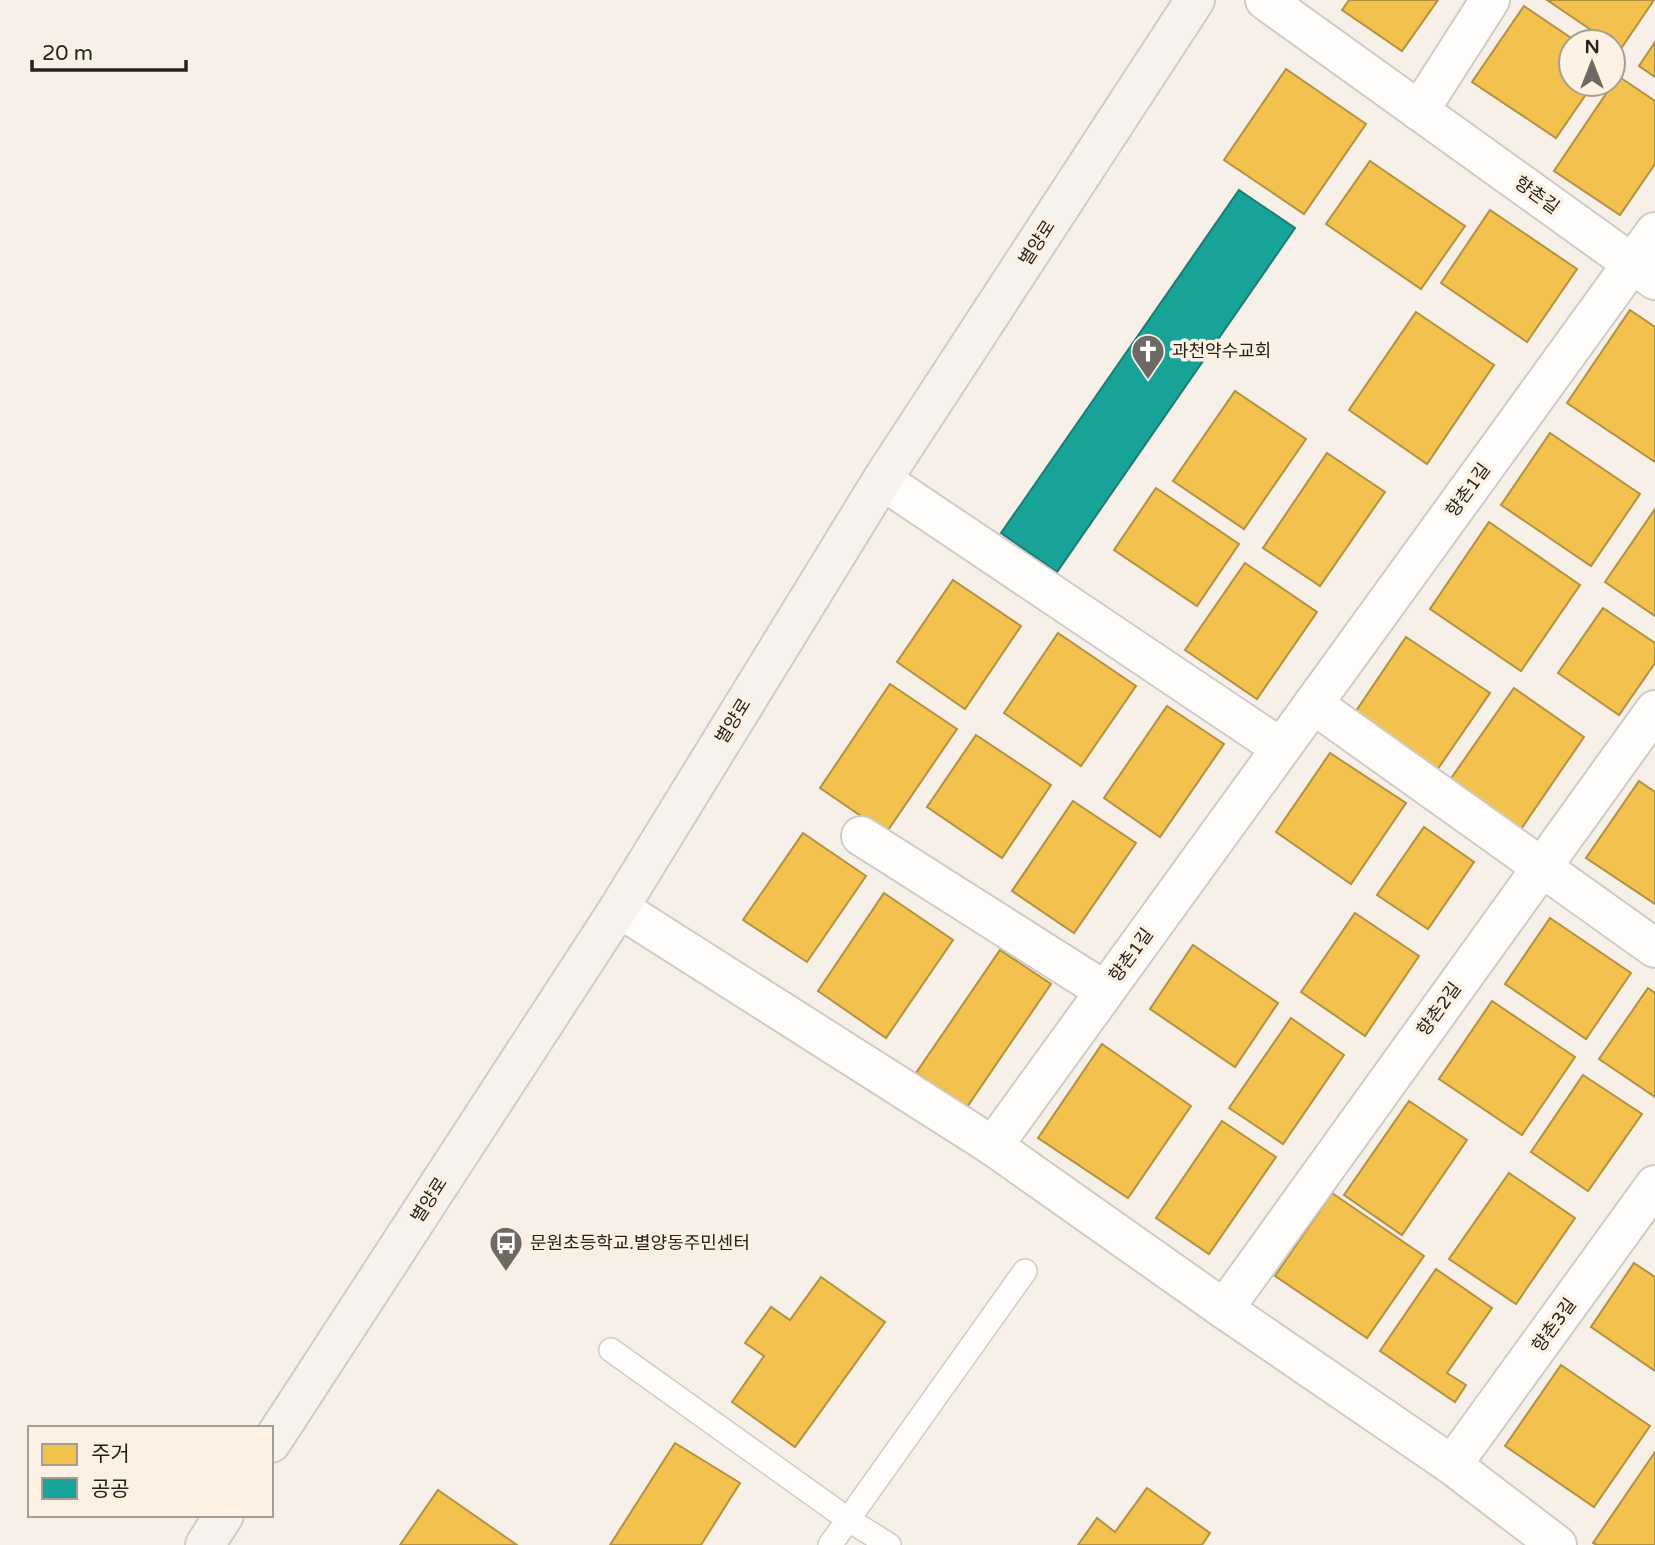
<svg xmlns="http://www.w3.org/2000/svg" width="1655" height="1545" font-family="'Varela Round','Noto Sans KR',sans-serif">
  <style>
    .homes { fill: #f2c14e; stroke: #b4913f; stroke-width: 2 }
    .public { fill: #17a398; stroke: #1b7c73; stroke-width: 2 }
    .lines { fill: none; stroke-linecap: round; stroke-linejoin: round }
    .lane-casing { stroke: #d0ccc5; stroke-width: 26 }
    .street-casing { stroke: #d0ccc5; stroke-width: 42 }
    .secondary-casing { stroke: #d0ccc5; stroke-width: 42 }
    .lane { stroke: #fefdfc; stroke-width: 23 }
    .street { stroke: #fefdfc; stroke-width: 38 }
    .secondary { stroke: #f6f3ee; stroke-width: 38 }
    .labels { text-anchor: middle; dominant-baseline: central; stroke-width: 7; stroke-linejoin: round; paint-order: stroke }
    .street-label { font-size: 18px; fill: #25211c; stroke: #fcf1e2 }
    .poi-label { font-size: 18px; fill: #25211c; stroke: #fcf1e2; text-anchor: start }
  </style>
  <rect width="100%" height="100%" fill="#f6f0e8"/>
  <g class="homes">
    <polygon points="1349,0 1438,0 1402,51 1342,10"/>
    <polygon points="1547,0 1654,0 1620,50 1613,45 1613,42 1609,42"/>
    <polygon points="1524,6 1577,42 1571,42 1571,84 1593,84 1556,138 1472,82"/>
    <polygon points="1655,42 1655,77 1639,66"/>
    <polygon points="1286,69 1366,124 1304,214 1224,160"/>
    <polygon points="1618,76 1655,101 1655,164 1620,215 1554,171"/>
    <polygon points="1370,161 1465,226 1421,289 1326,224"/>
    <polygon points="1490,210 1577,269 1527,342 1441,283"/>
    <polygon points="1630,310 1655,327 1655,462 1567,403"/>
    <polygon points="1416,312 1494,365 1427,464 1349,410"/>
    <polygon points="1235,391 1306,439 1244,529 1173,481"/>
    <polygon points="1550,433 1640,494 1591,566 1501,505"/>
    <polygon points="1327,453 1385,492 1320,586 1263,548"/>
    <polygon points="1156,488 1239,544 1197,606 1114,550"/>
    <polygon points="1655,509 1655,616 1605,582"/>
    <polygon points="1489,522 1580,585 1521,671 1430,609"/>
    <polygon points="1245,563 1317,612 1257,699 1185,650"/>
    <polygon points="953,580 1021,626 965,709 897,662"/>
    <polygon points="1603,608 1655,643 1655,663 1619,715 1558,673"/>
    <polygon points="1058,633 1136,686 1081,766 1004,713"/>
    <polygon points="1406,637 1490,693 1435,773 1352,717"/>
    <polygon points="890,684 957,729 886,833 820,788"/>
    <polygon points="1514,688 1584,737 1517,835 1445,787"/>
    <polygon points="1167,706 1224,744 1160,837 1104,798"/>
    <polygon points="976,735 1051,785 1002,858 927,807"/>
    <polygon points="1330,753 1406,803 1351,884 1276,832"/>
    <polygon points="1639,781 1655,792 1655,904 1586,858"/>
    <polygon points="1073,801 1136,843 1074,933 1012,891"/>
    <polygon points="1424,827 1474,862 1428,929 1377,895"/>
    <polygon points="803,833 866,876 807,962 743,920"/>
    <polygon points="884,893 953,940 886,1038 818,991"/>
    <polygon points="1355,913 1419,956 1365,1036 1301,992"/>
    <polygon points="1550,918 1631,973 1586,1039 1505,984"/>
    <polygon points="1193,945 1278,1003 1235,1067 1150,1009"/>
    <polygon points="1000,950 1051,984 967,1107 916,1073"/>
    <polygon points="1648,988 1655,993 1655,1097 1599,1059"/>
    <polygon points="1492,1001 1575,1057 1522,1135 1439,1079"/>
    <polygon points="1291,1018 1344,1055 1283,1144 1229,1108"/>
    <polygon points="1102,1044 1191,1106 1128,1198 1038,1138"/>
    <polygon points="1583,1075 1642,1114 1588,1191 1531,1152"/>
    <polygon points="1409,1101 1467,1140 1402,1235 1344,1195"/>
    <polygon points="1222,1121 1276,1157 1209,1254 1156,1218"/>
    <polygon points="1509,1173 1575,1218 1516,1304 1449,1259"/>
    <polygon points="1332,1193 1424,1256 1367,1338 1275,1276"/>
    <polygon points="1634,1263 1655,1277 1655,1371 1591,1327"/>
    <polygon points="1436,1269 1492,1308 1447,1373 1466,1385 1455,1402 1380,1351"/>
    <polygon points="821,1277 885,1322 795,1447 732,1402 764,1356 745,1343 771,1307 790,1320"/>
    <polygon points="1561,1365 1650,1426 1594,1507 1505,1446"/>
    <polygon points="675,1443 740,1483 701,1545 610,1545"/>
    <polygon points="1655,1452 1655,1545 1597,1545 1593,1543"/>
    <polygon points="1147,1488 1210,1533 1202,1545 1078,1545 1097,1518 1115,1532"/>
    <polygon points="438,1490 517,1545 400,1545"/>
  </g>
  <polygon class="public" points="1239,190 1295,228 1057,572 1001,533"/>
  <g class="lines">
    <defs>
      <g id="lane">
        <polyline points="611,1350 849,1520 889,1545"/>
        <polyline points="830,1545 1025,1271"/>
      </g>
      <g id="street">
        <polyline points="1265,0 1655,280"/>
        <polyline points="1419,111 1490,0"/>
        <polyline points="882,480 1281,748"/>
        <polyline points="1313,704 1655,948"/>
        <polyline points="861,836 1105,991"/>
        <polyline points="619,908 993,1146 1224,1309 1452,1465 1557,1545"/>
        <polyline points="993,1146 1655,232"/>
        <polyline points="1224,1309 1655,710"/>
        <polyline points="1452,1465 1655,1185"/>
      </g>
      <g id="secondary">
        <polyline points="271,1443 619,908 882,480 1195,0"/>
        <polyline points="205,1545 224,1515"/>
      </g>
    </defs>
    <use href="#lane" class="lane-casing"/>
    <use href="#street" class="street-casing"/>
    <use href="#secondary" class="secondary-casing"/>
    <use href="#lane" class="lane"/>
    <use href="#street" class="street"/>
    <use href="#secondary" class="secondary"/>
  </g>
  <defs>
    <symbol id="church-pin" viewBox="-11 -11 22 30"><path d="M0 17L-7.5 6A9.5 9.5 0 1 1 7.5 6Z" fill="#6e6963" stroke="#fcf1e2"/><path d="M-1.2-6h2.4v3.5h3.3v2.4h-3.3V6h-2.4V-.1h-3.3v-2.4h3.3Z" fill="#fff"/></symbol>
    <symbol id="bus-pin" viewBox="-11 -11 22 30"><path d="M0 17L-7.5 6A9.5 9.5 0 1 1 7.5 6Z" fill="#6e6963" stroke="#fcf1e2"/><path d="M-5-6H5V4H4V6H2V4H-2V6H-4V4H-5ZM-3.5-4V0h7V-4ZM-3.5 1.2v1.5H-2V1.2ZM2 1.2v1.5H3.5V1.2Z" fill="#fff"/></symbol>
  </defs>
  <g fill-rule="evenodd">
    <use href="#church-pin" x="1129" y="332" width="38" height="52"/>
    <use href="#bus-pin" x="487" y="1224" width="38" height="52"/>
  </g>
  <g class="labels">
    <g class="street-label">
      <text transform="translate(1537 195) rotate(36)">향촌길</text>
      <text transform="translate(1037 243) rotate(-57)">별양로</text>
      <text transform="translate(1468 490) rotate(-54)">향촌1길</text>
      <text transform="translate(733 721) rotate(-58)">별양로</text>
      <text transform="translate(1131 955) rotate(-54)">향촌1길</text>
      <text transform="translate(1439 1009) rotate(-54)">향촌2길</text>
      <text transform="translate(429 1200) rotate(-57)">별양로</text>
      <text transform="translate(1554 1325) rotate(-54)">향촌3길</text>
    </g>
    <g class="poi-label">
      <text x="1172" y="351">과천약수교회</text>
      <text x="530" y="1243">문원초등학교.별양동주민센터</text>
    </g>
  </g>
  <rect x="28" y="1426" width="245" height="91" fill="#fcf1e2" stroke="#a69e93" stroke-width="2"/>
  <rect x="42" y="1444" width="35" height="21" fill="#f2c14e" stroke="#a69e93" stroke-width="2"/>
  <text x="91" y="1461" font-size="21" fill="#25211c">주거</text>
  <rect x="42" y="1478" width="35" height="21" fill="#17a398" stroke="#a69e93" stroke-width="2"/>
  <text x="91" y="1496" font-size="21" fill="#25211c">공공</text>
  <g transform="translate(1592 63)"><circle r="33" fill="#fcf1e2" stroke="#a69e93" stroke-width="2"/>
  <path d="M0-5L12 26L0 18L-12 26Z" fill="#6e6963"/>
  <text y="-10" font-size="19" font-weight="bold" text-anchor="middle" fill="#25211c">N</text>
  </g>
  <path d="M32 60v10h154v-10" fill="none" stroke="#25211c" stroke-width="3.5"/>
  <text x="42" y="60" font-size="21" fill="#25211c" stroke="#fcf1e2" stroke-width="5" paint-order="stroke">20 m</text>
</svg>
